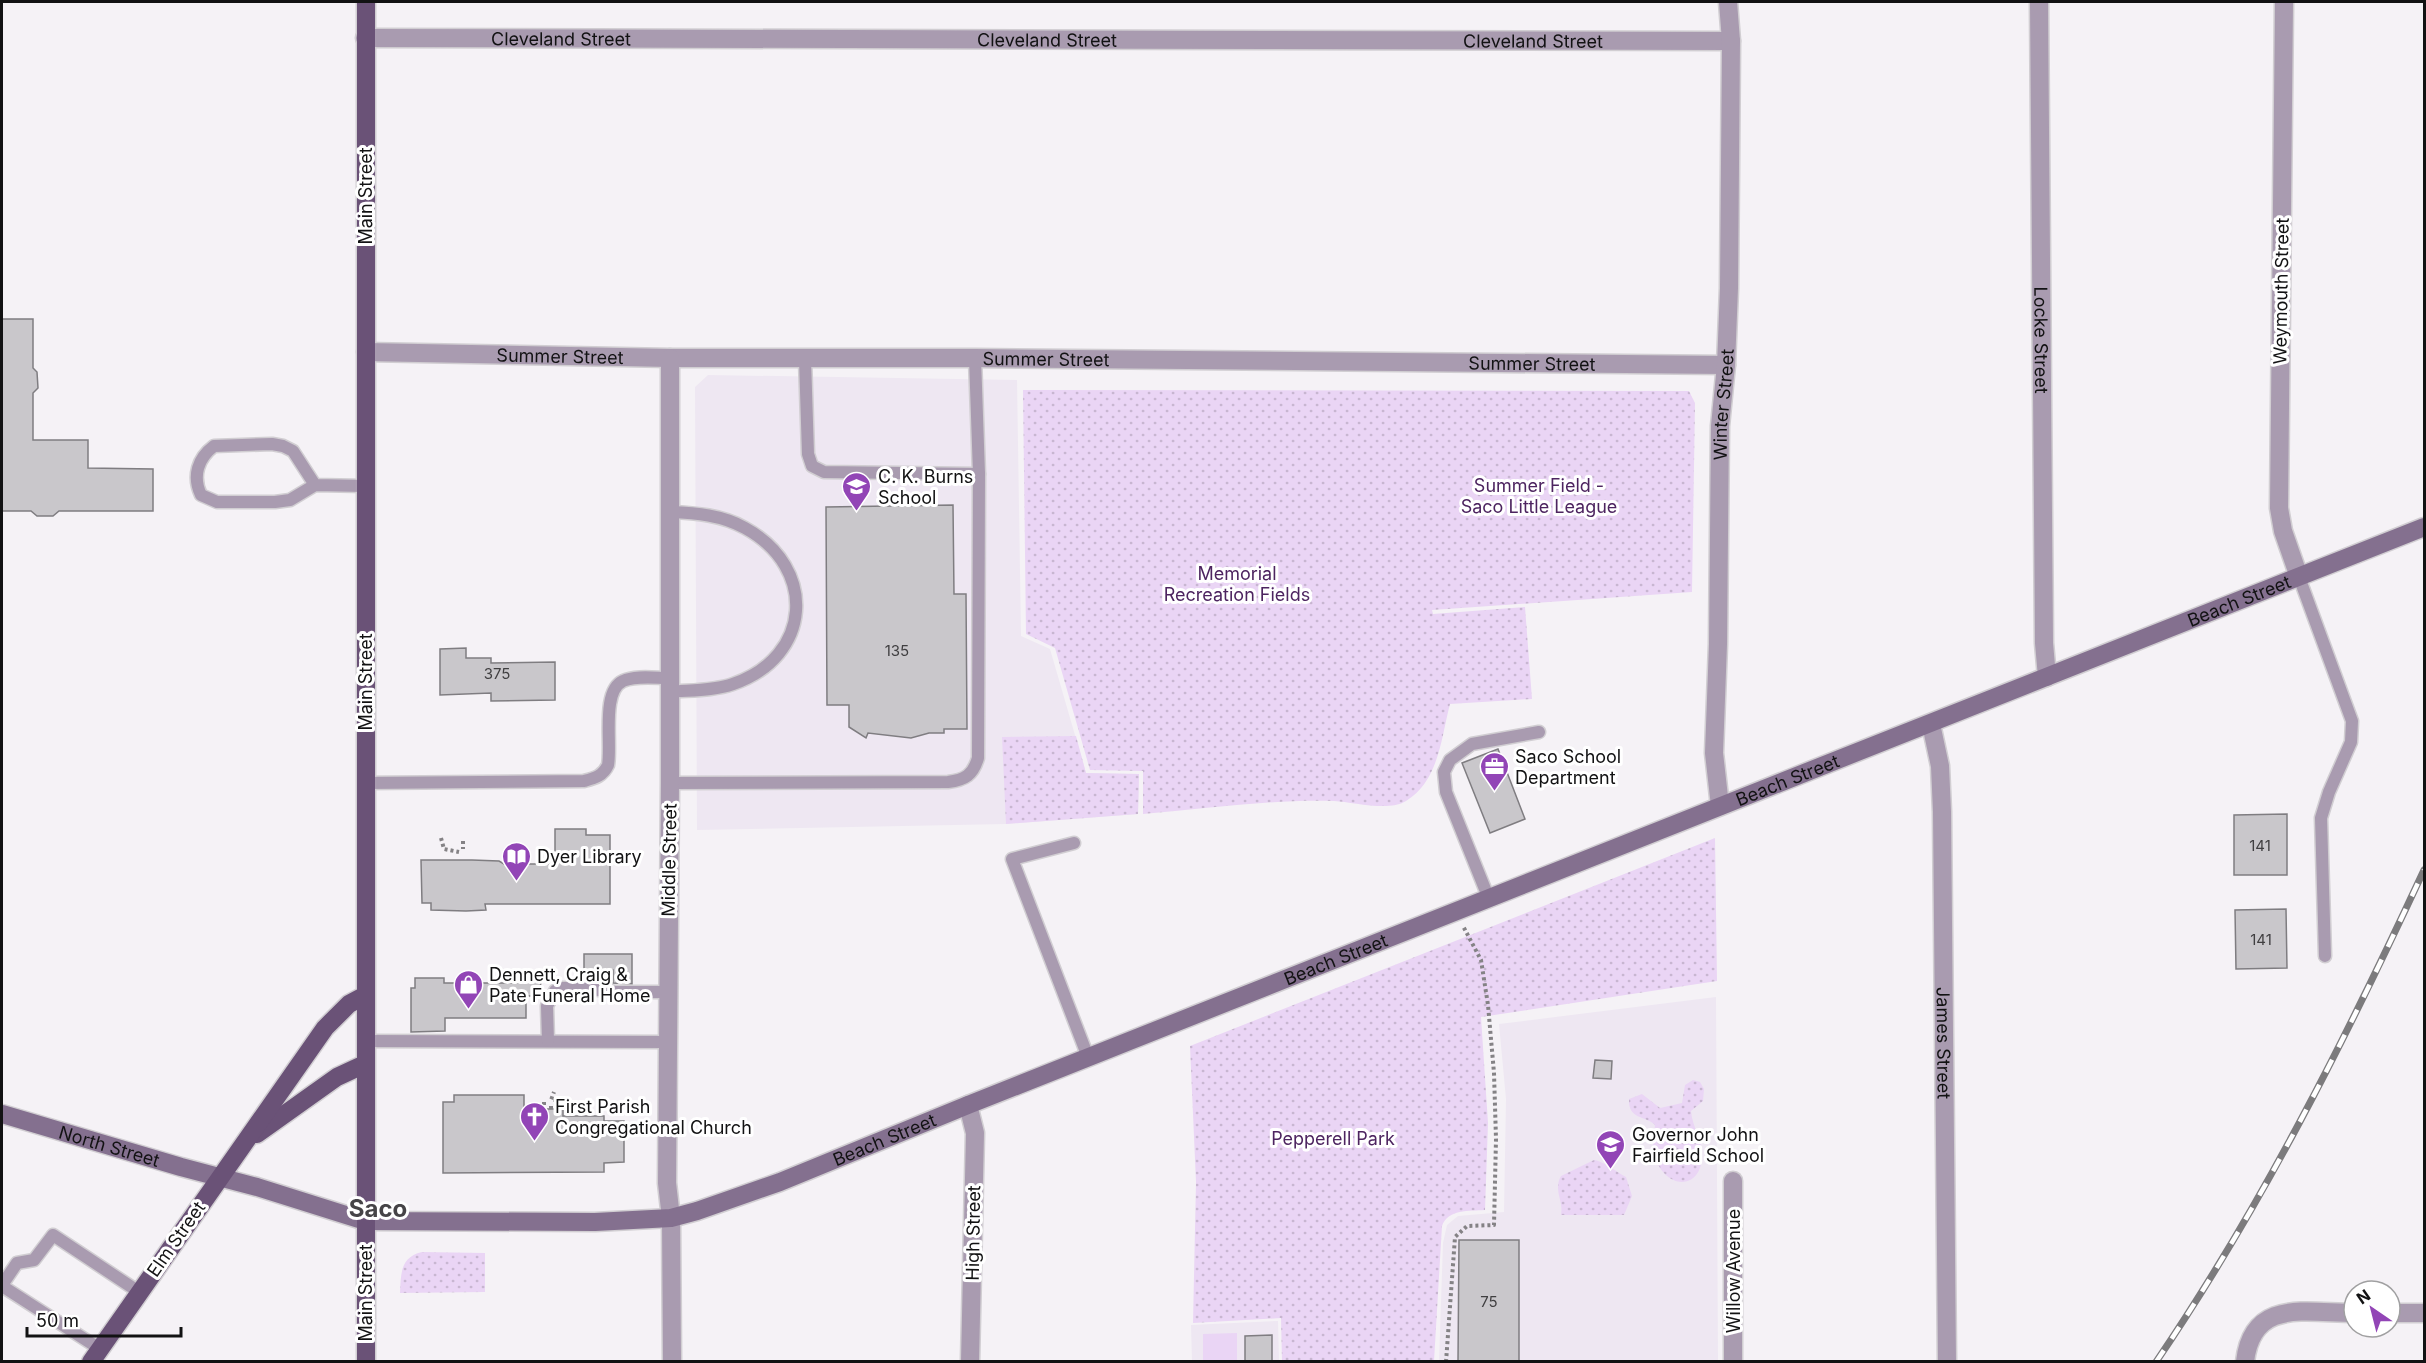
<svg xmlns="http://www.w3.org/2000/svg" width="2426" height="1363" font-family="Inter,sans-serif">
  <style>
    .built { fill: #eee7f2 }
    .grass { fill: #ead5f5 }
    .park { fill: url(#park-dots) }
    .building { fill: #c9c7cb; stroke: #7f7d81; stroke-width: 1.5 }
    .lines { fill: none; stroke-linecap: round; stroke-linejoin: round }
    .lane-casing { stroke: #d1ced2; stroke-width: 15 }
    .street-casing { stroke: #d1ced2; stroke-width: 21 }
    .secondary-casing { stroke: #d1ced2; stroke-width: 21 }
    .primary-casing { stroke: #d1ced2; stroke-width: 21 }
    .path { stroke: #848285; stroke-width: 4; stroke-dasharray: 3 3; stroke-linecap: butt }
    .lane { stroke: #a99bb0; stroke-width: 12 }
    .street { stroke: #a99bb0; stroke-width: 18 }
    .secondary { stroke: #84708f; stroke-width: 18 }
    .primary { stroke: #6a5277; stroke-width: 18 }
    .rail-casing { stroke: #7c7b7d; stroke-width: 7 }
    .rail { stroke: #fff; stroke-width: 4.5; stroke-dasharray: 14; stroke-linecap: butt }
    .labels { text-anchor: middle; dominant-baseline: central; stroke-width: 6; stroke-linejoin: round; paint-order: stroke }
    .number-label { font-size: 15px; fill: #403f41 }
    .street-label { font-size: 18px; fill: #121213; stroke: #fff }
    .poi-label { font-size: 18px; fill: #121213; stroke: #fff; text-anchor: start }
    .park-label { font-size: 18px; fill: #4d2460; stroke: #fff }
    .district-label { font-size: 24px; font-weight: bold; fill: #464447; stroke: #fff }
  </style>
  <defs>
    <pattern id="park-dots" width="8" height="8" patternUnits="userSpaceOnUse" patternTransform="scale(1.5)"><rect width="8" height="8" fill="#ead5f5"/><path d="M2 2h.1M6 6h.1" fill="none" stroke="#c8b6d1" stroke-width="1.8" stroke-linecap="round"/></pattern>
  </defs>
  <rect width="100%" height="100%" fill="#f5f2f6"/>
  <g class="built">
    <polygon points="708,375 1017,380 1021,636 1050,649 1086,773 1139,774 1138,814 1006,824 697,830 695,387"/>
    <polygon points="1716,997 1718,1361 1439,1362 1443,1243 1447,1225 1458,1216 1504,1212 1506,1099 1499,1024"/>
    <polygon points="1278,1321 1279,1361 1192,1361 1191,1325"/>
  </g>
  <polygon class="grass" points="1237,1333 1237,1361 1203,1361 1203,1334"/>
  <g class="park">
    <path d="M1023,390L1689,391L1695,403L1692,592L1432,610L1433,614L1525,607L1532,699L1450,704C1441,738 1439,781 1406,801C1389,812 1353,802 1334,801C1271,799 1206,809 1143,814V771L1090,770L1055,648L1026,634Z"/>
    <polygon points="1076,736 1086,773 1139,774 1138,814 1006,824 1002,737"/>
    <path d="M1715,838L1717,981L1481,1017L1488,1123L1485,1210C1469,1211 1448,1209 1442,1226L1434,1361H1282L1281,1318L1193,1323L1196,1182L1190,1046Z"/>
    <path d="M1693,1080L1700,1082L1704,1089L1703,1101L1691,1111C1692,1127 1703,1140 1702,1156C1701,1193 1662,1189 1654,1153C1652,1144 1654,1134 1655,1125C1645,1115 1628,1120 1629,1099L1642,1094L1660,1108L1682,1103L1685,1085Z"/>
    <path d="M1594,1160C1603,1161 1617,1172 1626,1177L1632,1196L1624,1215H1561C1564,1201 1553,1190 1561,1176Z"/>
    <path d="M422,1252L485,1253V1292L400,1293C401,1274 400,1257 422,1252Z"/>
  </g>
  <g class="building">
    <polygon points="2,319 33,319 33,368 37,372 38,388 33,393 33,440 88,440 88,468 153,469 153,511 59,511 53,516 37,516 31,511 2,511"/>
    <polygon points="953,505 954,594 966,594 967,729 944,729 944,733 929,733 911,738 868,733 866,738 849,727 849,705 827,705 826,507"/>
    <polygon points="466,648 466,658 491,658 491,663 555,662 555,700 491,701 491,693 440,695 440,649"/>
    <polygon points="1498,749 1525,819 1490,833 1462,763"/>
    <polygon points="2287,814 2287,875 2234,875 2234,815"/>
    <polygon points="555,829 586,829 586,835 610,835 610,904 485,904 486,910 466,911 431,910 431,903 422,903 421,860 472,860 499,861 504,864 555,864"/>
    <polygon points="2286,909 2287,968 2236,969 2235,910"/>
    <polygon points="584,954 632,954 632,984 613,983 613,970 584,970"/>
    <polygon points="522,977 541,977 540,996 526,996 526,1018 445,1018 445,1031 411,1032 411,988 415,988 415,978 444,978 444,983 522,983"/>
    <polygon points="1595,1060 1612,1061 1611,1079 1593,1078"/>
    <polygon points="454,1095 524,1095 524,1109 563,1109 563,1116 604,1116 604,1121 624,1121 624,1162 604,1163 604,1172 443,1173 443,1102 454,1102"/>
    <polygon points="1459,1240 1519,1240 1519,1362 1458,1362"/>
    <polygon points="1272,1335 1272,1362 1245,1362 1245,1336"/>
  </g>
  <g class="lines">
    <defs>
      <g id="lane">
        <polyline points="805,359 808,454 812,466 824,472 979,474"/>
        <path d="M315,485L293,451L283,446L272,444L214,446C198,458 192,476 201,495L217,502H275L290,500L315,485L365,486"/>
        <polyline points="2299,577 2352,721 2351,742 2329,792 2321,818 2325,956"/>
        <path d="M669,692C690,690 713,691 733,684C812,657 818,568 745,528C722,515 696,513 670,512"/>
        <path d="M365,783L584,781C595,778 603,776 608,765C612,744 601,691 623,681C635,675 656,678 669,678"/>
        <path d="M670,783L948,782C965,780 973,775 978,758L979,474L975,358"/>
        <polyline points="1074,843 1012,859 1088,1057"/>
        <polyline points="1489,899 1446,792 1444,772 1450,760 1472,744 1539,732"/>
        <polyline points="365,1041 667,1042"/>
        <polyline points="548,1041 547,1006 555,991 560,988 583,988 615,992 668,992"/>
        <polyline points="2,1285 17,1263 34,1260 53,1235 139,1292"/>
        <polyline points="2,1286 100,1349"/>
      </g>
      <g id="street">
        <path id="s1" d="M2039,2L2044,643L2047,677"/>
        <polyline points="2284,2 2279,508 2283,531 2299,577"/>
        <path id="s2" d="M365,38L1731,41"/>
        <path id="s3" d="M366,352L670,358H975L1726,365"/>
        <polyline points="670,358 670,783 667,1183 671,1218 672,1362"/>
        <path id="s4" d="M1931,724L1940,766L1942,812L1947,1362"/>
        <path id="s5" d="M1720,806L1714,753L1718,644L1720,426L1726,365L1729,288L1731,41L1728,2"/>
        <polyline points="968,1105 975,1133 970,1362"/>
        <polyline points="2390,1313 2424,1313"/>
        <polyline points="1733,1362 1733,1181"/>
        <path d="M2245,1362C2252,1298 2306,1313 2354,1313"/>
      </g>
      <g id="secondary">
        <path id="s6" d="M2,1114L181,1167L257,1187L365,1221L595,1222L671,1218L697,1211L780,1182L968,1105L2424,527"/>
      </g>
      <g id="primary">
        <polyline points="257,1134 337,1077 365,1064"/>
        <polyline points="91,1362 325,1028 349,1004 364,996"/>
        <polyline points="366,1362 366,2"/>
      </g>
    </defs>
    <use href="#lane" class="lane-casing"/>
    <use href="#street" class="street-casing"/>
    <use href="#secondary" class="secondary-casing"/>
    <use href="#primary" class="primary-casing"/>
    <g class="path">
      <polyline points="441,838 444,849 459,852"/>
      <polyline points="463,841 463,849"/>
      <polyline points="544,1102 544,1109"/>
      <polyline points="551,1109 551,1106 571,1105 570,1100 551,1100 554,1092"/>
      <polyline points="1446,1362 1455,1237 1467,1226 1494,1225 1496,1139 1494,1073 1488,1005 1481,960 1463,926"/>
    </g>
    <use href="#lane" class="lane"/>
    <use href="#street" class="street"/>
    <use href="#secondary" class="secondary"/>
    <use href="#primary" class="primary"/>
    <defs>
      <path id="rail" d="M2156,1362C2262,1206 2345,1040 2424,870"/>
    </defs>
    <use href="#rail" class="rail-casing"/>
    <use href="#rail" class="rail"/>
  </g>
  <defs>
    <symbol id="school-pin" viewBox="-11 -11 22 30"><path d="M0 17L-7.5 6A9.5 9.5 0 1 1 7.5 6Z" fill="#9245b6" stroke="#fff"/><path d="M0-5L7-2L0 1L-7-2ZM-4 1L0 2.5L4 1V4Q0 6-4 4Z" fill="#fff"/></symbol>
    <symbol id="office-pin" viewBox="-11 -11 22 30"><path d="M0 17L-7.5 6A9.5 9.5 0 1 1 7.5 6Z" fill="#9245b6" stroke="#fff"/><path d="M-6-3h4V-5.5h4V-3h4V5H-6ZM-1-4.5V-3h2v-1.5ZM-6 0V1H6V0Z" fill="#fff"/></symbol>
    <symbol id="library-pin" viewBox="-11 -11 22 30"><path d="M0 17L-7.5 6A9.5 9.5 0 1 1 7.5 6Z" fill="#9245b6" stroke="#fff"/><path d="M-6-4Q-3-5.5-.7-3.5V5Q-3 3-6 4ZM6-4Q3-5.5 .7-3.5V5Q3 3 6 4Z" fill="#fff"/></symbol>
    <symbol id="shop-pin" viewBox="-11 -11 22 30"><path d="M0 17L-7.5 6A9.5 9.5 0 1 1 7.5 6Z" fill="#9245b6" stroke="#fff"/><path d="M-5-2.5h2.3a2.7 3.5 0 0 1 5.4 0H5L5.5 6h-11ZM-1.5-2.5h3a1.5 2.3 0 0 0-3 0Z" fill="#fff"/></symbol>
    <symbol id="church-pin" viewBox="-11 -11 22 30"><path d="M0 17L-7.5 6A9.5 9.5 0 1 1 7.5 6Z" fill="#9245b6" stroke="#fff"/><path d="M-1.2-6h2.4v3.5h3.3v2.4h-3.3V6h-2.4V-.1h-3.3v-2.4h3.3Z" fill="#fff"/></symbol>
  </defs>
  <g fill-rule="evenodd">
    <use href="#school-pin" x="840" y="470" width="33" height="45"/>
    <use href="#office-pin" x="1478" y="750" width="33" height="45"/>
    <use href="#library-pin" x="500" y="840" width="33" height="45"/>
    <use href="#shop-pin" x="452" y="968" width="33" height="45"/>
    <use href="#church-pin" x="518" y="1100" width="33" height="45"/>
    <use href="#school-pin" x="1594" y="1128" width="33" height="45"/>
  </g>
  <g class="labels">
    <g class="number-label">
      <text x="897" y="650">135</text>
      <text x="497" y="673">375</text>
      <text x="2260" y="845">141</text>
      <text x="2261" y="939">141</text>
      <text x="1489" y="1301">75</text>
    </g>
    <g class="street-label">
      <text stroke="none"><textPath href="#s2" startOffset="196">Cleveland Street</textPath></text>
      <text stroke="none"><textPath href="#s2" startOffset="682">Cleveland Street</textPath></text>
      <text stroke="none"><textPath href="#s2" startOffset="1168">Cleveland Street</textPath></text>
      <text transform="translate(365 196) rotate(-90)">Main Street</text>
      <text transform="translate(2281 291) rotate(-89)">Weymouth Street</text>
      <text stroke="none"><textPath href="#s1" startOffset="338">Locke Street</textPath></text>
      <text stroke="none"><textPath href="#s3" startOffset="194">Summer Street</textPath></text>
      <text stroke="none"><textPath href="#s3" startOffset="680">Summer Street</textPath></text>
      <text stroke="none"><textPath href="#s3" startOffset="1166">Summer Street</textPath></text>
      <text stroke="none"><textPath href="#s5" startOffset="402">Winter Street</textPath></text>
      <text stroke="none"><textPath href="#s6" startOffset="2370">Beach Street</textPath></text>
      <text transform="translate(365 682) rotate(-90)">Main Street</text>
      <text stroke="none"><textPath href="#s6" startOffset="1884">Beach Street</textPath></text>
      <text transform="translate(669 860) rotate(-89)">Middle Street</text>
      <text stroke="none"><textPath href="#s6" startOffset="1398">Beach Street</textPath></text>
      <text stroke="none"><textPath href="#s4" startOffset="320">James Street</textPath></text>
      <text stroke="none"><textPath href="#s6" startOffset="912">Beach Street</textPath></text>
      <text stroke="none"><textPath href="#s6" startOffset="112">North Street</textPath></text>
      <text transform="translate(973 1233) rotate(-89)">High Street</text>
      <text transform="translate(176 1239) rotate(-55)">Elm Street</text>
      <text transform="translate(1733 1271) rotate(-90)">Willow Avenue</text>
      <text transform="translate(365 1293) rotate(-90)">Main Street</text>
    </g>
    <g class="poi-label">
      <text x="878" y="476">C. K. Burns<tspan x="878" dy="21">School</tspan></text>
      <text x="1515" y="756">Saco School<tspan x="1515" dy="21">Department</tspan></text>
      <text x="537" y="856">Dyer Library</text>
      <text x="489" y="974">Dennett, Craig &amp;<tspan x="489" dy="21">Pate Funeral Home</tspan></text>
      <text x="555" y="1106">First Parish<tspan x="555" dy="21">Congregational Church</tspan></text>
      <text x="1632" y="1134">Governor John<tspan x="1632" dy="21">Fairfield School</tspan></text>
    </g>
    <g class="park-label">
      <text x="1539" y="485">Summer Field -<tspan x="1539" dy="21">Saco Little League</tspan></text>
      <text x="1237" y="573">Memorial<tspan x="1237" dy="21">Recreation Fields</tspan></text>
      <text x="1333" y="1138">Pepperell Park</text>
    </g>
    <g class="district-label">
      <text x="378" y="1208">Saco</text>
    </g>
  </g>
  <rect width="2426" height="1363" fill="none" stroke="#121213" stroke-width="6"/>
  <g transform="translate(2372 1309) rotate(325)"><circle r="28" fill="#ffffff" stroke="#a0a0a1" stroke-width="1.5"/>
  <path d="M0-4.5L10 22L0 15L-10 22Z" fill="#9245b6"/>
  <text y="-9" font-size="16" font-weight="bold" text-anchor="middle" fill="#121213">N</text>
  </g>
  <path d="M27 1327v9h154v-9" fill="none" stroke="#121213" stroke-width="3"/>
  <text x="36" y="1327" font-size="18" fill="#121213" stroke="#ffffff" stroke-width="4.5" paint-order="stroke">50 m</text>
</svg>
